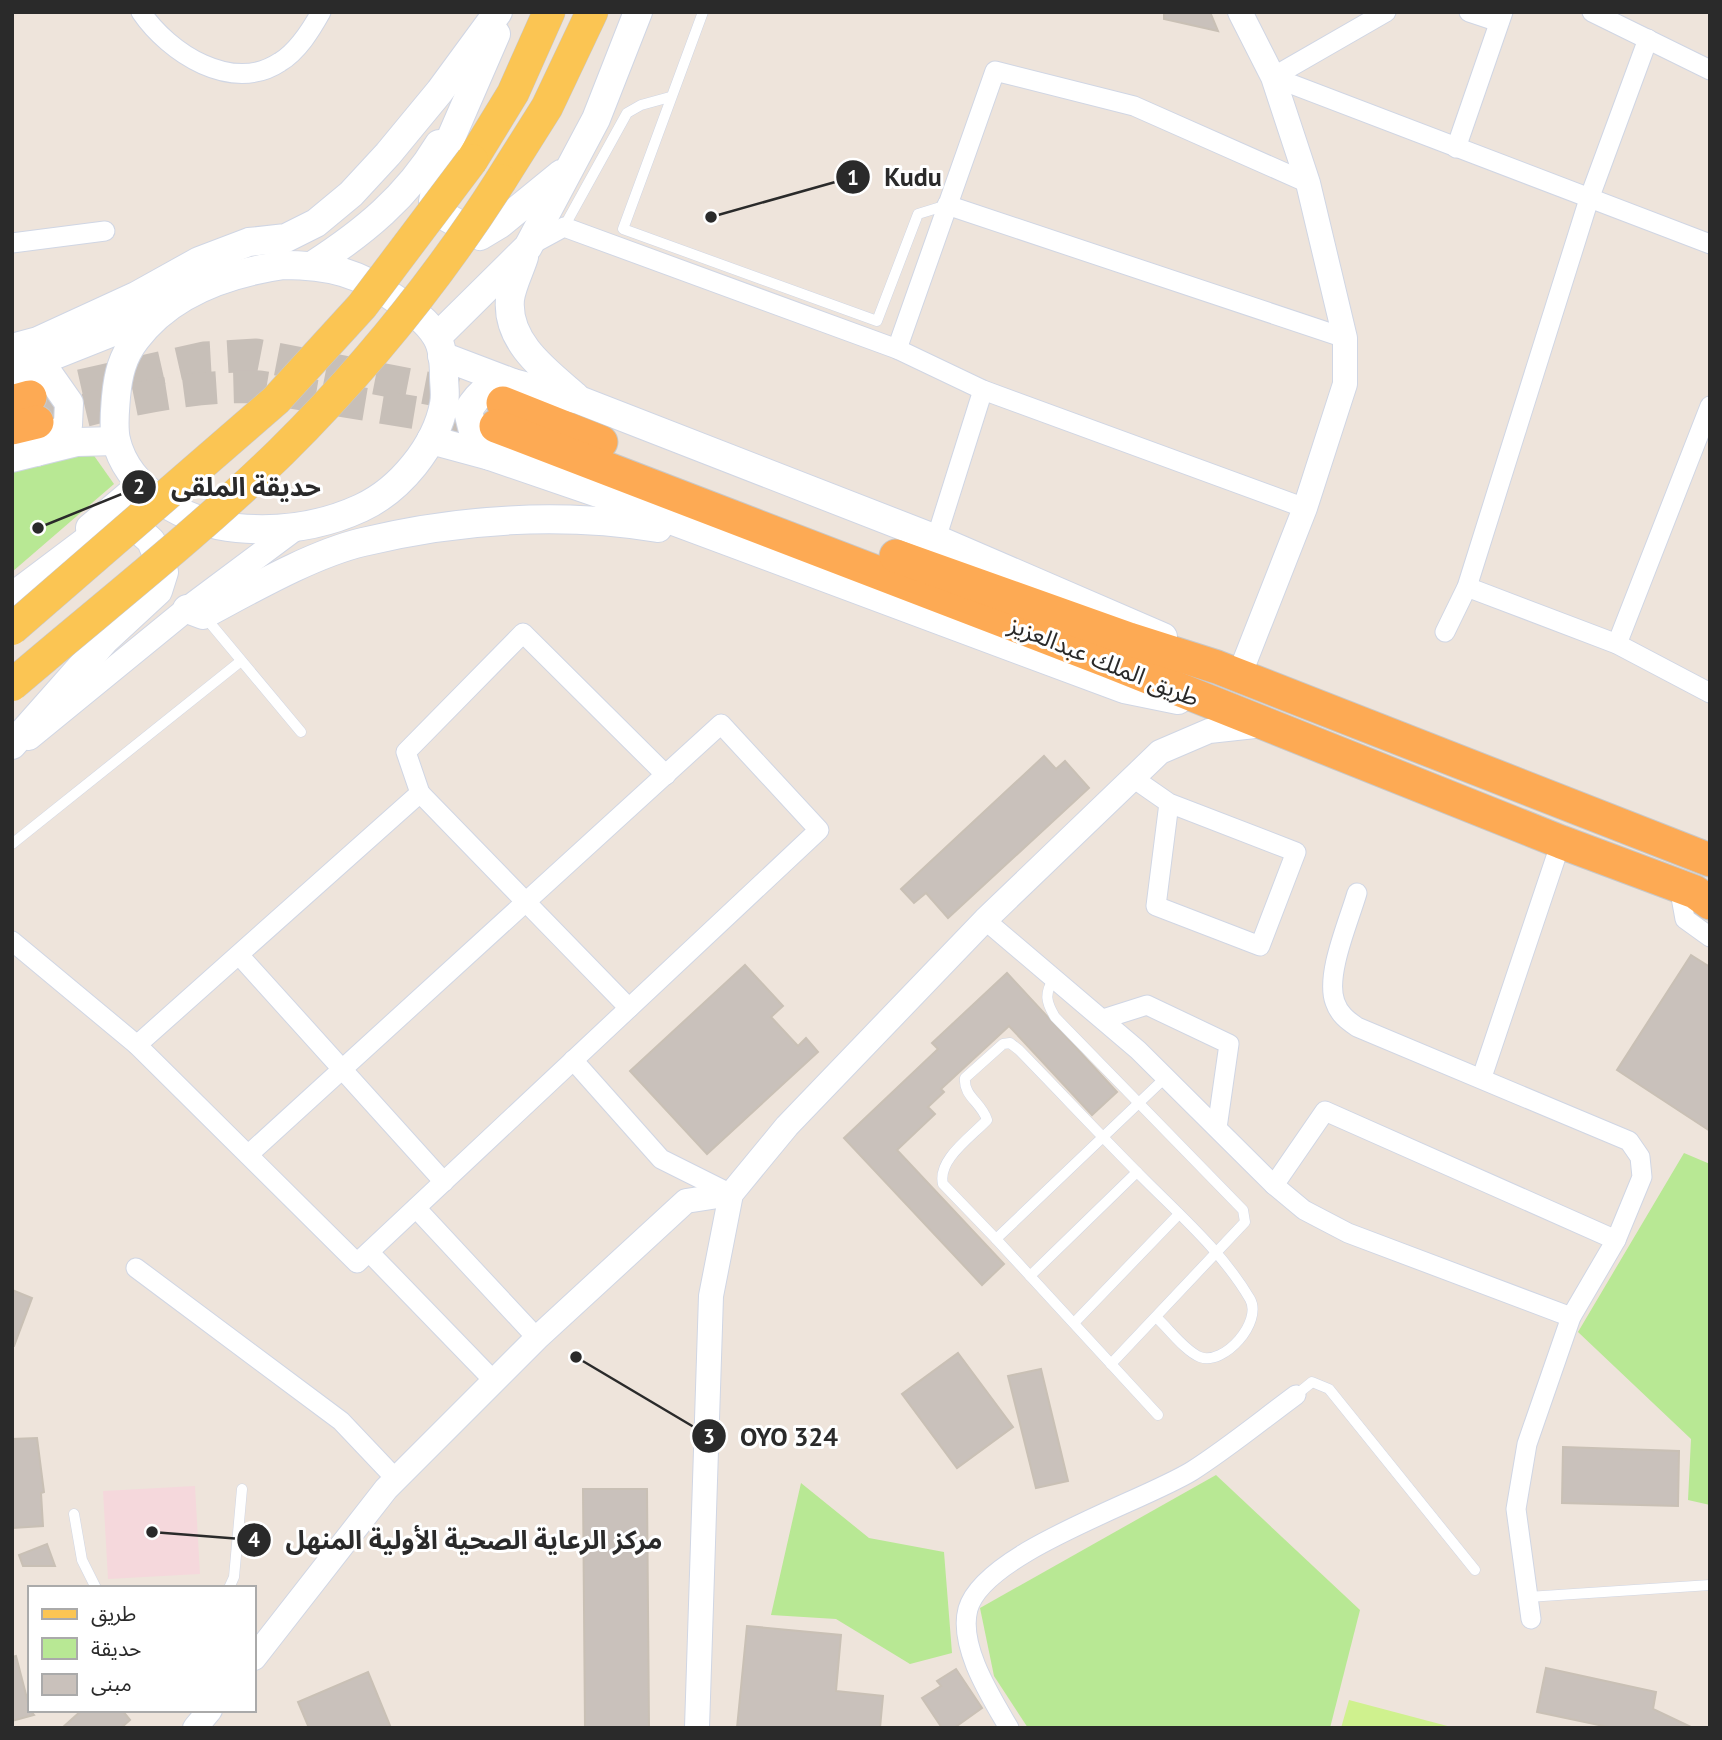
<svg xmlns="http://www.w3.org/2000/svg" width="1722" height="1740" font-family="'PT Sans','Noto Sans Arabic',sans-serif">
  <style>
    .medical { fill: #f5d8dc }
    .green { fill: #b8e894 }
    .pitch { fill: #cff18e }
    .building { fill: #c9c1bb; stroke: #c9c0b5; stroke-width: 2 }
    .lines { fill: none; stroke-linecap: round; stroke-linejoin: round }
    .trunk-tunnel { stroke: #c7bfb8; stroke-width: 33; stroke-dasharray: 33 17; stroke-linecap: butt }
    .service-casing { stroke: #d0d6e4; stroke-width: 11 }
    .minor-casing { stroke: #d0d6e4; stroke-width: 21 }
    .tertiary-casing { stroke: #d0d6e4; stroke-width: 26 }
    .secondary-casing { stroke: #d0d6e4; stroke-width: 30 }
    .primary-casing { stroke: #c8c8c8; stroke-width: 33 }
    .trunk-casing { stroke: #c8c8c8; stroke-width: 35 }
    .service { stroke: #fff; stroke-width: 10 }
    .minor { stroke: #fff; stroke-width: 19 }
    .tertiary { stroke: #fff; stroke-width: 24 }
    .secondary { stroke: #fff; stroke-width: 28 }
    .primary { stroke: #fbc553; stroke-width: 32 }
    .trunk { stroke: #fdaa54; stroke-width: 33 }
    .primary-bridge-casing { stroke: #c8c8c8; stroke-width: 33; stroke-linecap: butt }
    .primary-bridge { stroke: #fbc553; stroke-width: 32 }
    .labels { text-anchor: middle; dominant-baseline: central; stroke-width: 6; stroke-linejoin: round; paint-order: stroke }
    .street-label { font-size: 24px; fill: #2a2a2a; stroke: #fff }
    .leader { fill: none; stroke: #2a2a2a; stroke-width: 2.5 }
    .callout-dot { fill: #2a2a2a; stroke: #fff; stroke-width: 2.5 }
    .mark-label { font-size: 21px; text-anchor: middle; font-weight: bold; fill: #fff }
    .callout-label { font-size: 26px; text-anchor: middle; font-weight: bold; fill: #2a2a2a; stroke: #fff; stroke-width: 6; stroke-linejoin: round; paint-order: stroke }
  </style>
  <rect width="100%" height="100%" fill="#eee4db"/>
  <polygon class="medical" points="195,1486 200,1574 108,1579 103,1491"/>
  <g class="green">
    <polygon points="90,450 114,484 12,572 12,467"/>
    <polygon points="1684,1153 1710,1164 1710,1505 1688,1500 1691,1439 1578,1332"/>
    <polygon points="1216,1475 1360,1610 1330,1728 1028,1728 994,1676 980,1608"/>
    <polygon points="801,1483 869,1538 944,1552 952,1653 910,1664 836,1619 771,1615"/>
  </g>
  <polygon class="pitch" points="1349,1700 1455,1728 1341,1728"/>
  <g class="building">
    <polygon points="1164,12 1210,12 1218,31 1164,19"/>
    <polygon points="1044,756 1056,769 1065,761 1089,788 948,918 926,893 914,903 901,889"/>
    <polygon points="1691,955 1710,967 1710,1131 1617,1070"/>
    <polygon points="745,965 783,1006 771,1017 798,1046 806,1038 818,1052 707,1154 630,1071"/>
    <polygon points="1007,973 1117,1092 1092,1115 1009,1026 941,1089 944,1092 928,1107 935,1114 897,1150 1004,1264 982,1285 844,1138 938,1049 932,1043"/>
    <polygon points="12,1290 32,1298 14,1346 12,1346"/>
    <polygon points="958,1353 1013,1427 957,1468 902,1394"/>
    <polygon points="1041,1369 1068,1481 1036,1488 1008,1376"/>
    <polygon points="37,1438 44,1492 41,1493 43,1526 13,1528 12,1439"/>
    <polygon points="1563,1447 1679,1451 1678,1506 1562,1503"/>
    <polygon points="583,1489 647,1489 649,1728 585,1728"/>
    <polygon points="47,1544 55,1566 23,1566 19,1555"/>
    <polygon points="747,1626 841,1635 836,1691 883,1696 880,1728 737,1728"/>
    <polygon points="16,1656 30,1710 34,1715 12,1721 12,1657"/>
    <polygon points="1546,1668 1656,1692 1653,1709 1693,1728 1613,1728 1537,1712"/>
    <polygon points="956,1669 982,1708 954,1728 942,1728 922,1698 941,1686 937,1681"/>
    <polygon points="368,1672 391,1728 309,1728 298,1702"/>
    <polygon points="82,1710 122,1710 130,1720 121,1728 62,1728"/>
  </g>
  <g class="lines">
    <g class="trunk-tunnel">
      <polyline points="32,397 204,358 256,355 473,397"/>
      <path d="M37,422C111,404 184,384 260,387L472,422"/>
    </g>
    <defs>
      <g id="service">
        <polyline points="703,12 623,229 877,321 918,214 947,205"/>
        <polyline points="564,227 627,113 641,105 670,97"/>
        <polyline points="205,617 301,732"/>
        <polyline points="12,844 241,661"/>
        <path d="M1054,978C1044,994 1046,1002 1055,1017L1243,1210L1245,1222L1111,1364"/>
        <polyline points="996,1239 1158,1415"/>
        <polyline points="1030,1276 1137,1172"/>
        <path d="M1157,1318C1169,1329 1185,1351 1200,1357C1224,1366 1263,1322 1250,1299C1223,1253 1182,1217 1145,1180C1102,1137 1061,1093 1019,1050L1010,1043L1003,1044L965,1078C963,1096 982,1103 987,1120C971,1137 937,1160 943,1184L996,1239L1166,1077"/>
        <polyline points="1074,1323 1179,1214"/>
        <polyline points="1296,1395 1312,1382 1329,1389 1475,1570"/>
        <polyline points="74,1514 82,1560 96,1588"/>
        <polyline points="229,1588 234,1577 242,1489"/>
        <polyline points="1528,1597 1710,1585"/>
      </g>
      <g id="minor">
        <path d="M141,12C169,53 232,94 280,62C298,51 311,30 321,12"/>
        <polyline points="1469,12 1499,22"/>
        <polyline points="1592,12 1710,70"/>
        <polyline points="1273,77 1710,244"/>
        <polyline points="1273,77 1386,12"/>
        <polyline points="1456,148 1503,12"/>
        <polyline points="947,205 1345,338"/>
        <polyline points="12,243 105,231"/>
        <polyline points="529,246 564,227 897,349 983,390 1305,508"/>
        <polyline points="897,349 995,71 1134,106 1308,183"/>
        <polyline points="936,539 983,390"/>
        <polyline points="1467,587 1617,644 1710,693"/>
        <polyline points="1445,632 1467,587 1589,199 1648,39"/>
        <polyline points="1617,644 1710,406"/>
        <polyline points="1133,778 1169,803 1156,906 1260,946 1296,852 1169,803"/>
        <polyline points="420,793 629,1008"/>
        <polyline points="1679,886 1685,919 1710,937"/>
        <path d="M1357,893C1349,921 1325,975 1335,1002C1339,1014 1347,1020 1357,1027L1629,1141L1640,1157L1642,1177L1616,1240L1571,1317L1527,1444L1516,1509L1531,1619"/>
        <polyline points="985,920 1138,1050 1274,1185 1304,1210 1348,1233 1571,1317"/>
        <polyline points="12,941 137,1045 357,1263 819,830 721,724 248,1155"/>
        <polyline points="239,955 444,1182"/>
        <polyline points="1103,1019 1147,1005 1229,1044 1217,1128"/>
        <polyline points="137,1045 420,793 406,752 523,633 666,775"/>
        <polyline points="573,1060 661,1159 731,1194"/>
        <polyline points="1482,1077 1561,842"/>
        <polyline points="1274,1185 1325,1111 1616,1240"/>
        <polyline points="416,1208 537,1338"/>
        <polyline points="369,1252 494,1381"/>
        <polyline points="136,1268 341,1421 396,1479"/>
        <path d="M1009,1728C991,1697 958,1646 968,1609C984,1552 1142,1502 1192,1471C1228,1448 1262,1420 1296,1395"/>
      </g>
      <g id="tertiary">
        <polyline points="1239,676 1305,508 1345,384 1345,338 1308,183 1273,77 1240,12"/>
        <polyline points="29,738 187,609 293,530"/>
        <polyline points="254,1658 386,1489 537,1338 686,1201 731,1194"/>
        <polyline points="195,1728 210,1710"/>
        <polyline points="697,1728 711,1296 731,1194 787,1126 985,920 1160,752 1209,731 1264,725"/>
      </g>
      <g id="secondary">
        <polyline points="496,34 440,163 433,202 448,218 480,236 500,224 561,174"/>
        <path d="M524,257C520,270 512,285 510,299C506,342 546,371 575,396"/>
        <path d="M284,265C329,265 360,273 397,300C411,310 427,321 436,336C443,347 444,364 444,377C444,385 446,395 444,404C436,446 400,490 361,508C322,526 280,532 237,528C188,524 128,491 116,440C113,426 115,411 116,397C118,375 122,357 136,339C171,292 228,273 284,265Z"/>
        <path d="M313,265C364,232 407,197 439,144"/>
        <polyline points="437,337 528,247 596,119 638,12"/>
        <polyline points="12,348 38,341 136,296 199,261 249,242 286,238 316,223 351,194 388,154 440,91 498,12"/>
        <polyline points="442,356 513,383 579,400 936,539 1163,637"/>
        <polyline points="12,372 153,316"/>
        <polyline points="13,372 50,376 69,403 68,425 36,452"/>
        <polyline points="431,440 490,456 598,493 1124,689 1178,700"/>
        <path d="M490,456L474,435L468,411C480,390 489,386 513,383"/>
        <polyline points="12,458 77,442 116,441"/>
        <polyline points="90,528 141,485"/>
        <polyline points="12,597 89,539 129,521 151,541 164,572 158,591 105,640 12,745"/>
        <path d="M187,609L203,615C250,590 312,554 363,542C458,519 561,512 658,528"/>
      </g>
      <g id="primary">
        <polyline points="472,160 513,93 549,12"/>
        <polyline points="501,180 547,107 592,12"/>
      </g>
      <g id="trunk">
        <polyline points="12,402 30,397"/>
        <polyline points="503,403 601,442"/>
        <polyline points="496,426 1108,661 1561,842 1695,892 1710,903"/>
        <polyline points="12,428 37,422"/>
        <polyline points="896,556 1129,639 1217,667 1710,860"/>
      </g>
    </defs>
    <use href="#service" class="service-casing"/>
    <use href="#minor" class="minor-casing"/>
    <use href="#tertiary" class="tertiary-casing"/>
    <use href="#secondary" class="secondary-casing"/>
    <use href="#primary" class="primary-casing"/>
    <use href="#trunk" class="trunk-casing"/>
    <use href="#service" class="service"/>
    <use href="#minor" class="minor"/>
    <use href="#tertiary" class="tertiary"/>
    <use href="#secondary" class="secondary"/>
    <use href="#primary" class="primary"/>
    <use href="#trunk" class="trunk"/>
    <defs>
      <g id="primary-bridge">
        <polyline points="12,629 276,400 362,306 472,160"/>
        <path d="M12,685C102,608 197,534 281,452C365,369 438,279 501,180"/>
      </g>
    </defs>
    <use href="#primary-bridge" class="primary-bridge-casing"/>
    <use href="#primary-bridge" class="primary-bridge"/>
  </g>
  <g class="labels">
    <g class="street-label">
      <text transform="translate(1104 661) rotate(22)">طريق الملك عبدالعزيز</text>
    </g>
  </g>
  <path class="leader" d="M711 217L853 177M38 528L139 487M576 1357L709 1436M152 1532L254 1540"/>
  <g class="callout-dot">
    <circle cx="711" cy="217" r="7"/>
    <circle cx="38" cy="528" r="7"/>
    <circle cx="576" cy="1357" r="7"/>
    <circle cx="152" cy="1532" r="7"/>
    <circle cx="853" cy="177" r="18"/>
    <circle cx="139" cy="487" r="18"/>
    <circle cx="709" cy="1436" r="18"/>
    <circle cx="254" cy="1540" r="18"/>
  </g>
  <g class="mark-label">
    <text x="853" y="185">1</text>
    <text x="139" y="494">2</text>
    <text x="709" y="1444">3</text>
    <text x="254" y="1547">4</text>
  </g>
  <g class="callout-label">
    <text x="913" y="186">Kudu</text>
    <text x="246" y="496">حديقة الملقى</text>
    <text x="789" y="1446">OYO 324</text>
    <text x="474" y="1549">مركز الرعاية الصحية الأولية المنهل</text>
  </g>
  <rect width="1722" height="1740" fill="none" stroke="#2a2a2a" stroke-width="28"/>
  <rect x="28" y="1586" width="228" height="126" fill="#ffffff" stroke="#aaaaaa" stroke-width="2"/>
  <rect x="42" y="1609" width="35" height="10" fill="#fbc553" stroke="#aaaaaa" stroke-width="2"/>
  <text x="91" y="1621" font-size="21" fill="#2a2a2a">طريق</text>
  <rect x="42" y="1638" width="35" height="21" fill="#b8e894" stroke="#aaaaaa" stroke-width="2"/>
  <text x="91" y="1656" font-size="21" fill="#2a2a2a">حديقة</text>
  <rect x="42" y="1674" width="35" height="21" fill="#c9c1bb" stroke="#aaaaaa" stroke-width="2"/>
  <text x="91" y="1691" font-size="21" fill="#2a2a2a">مبنى</text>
</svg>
